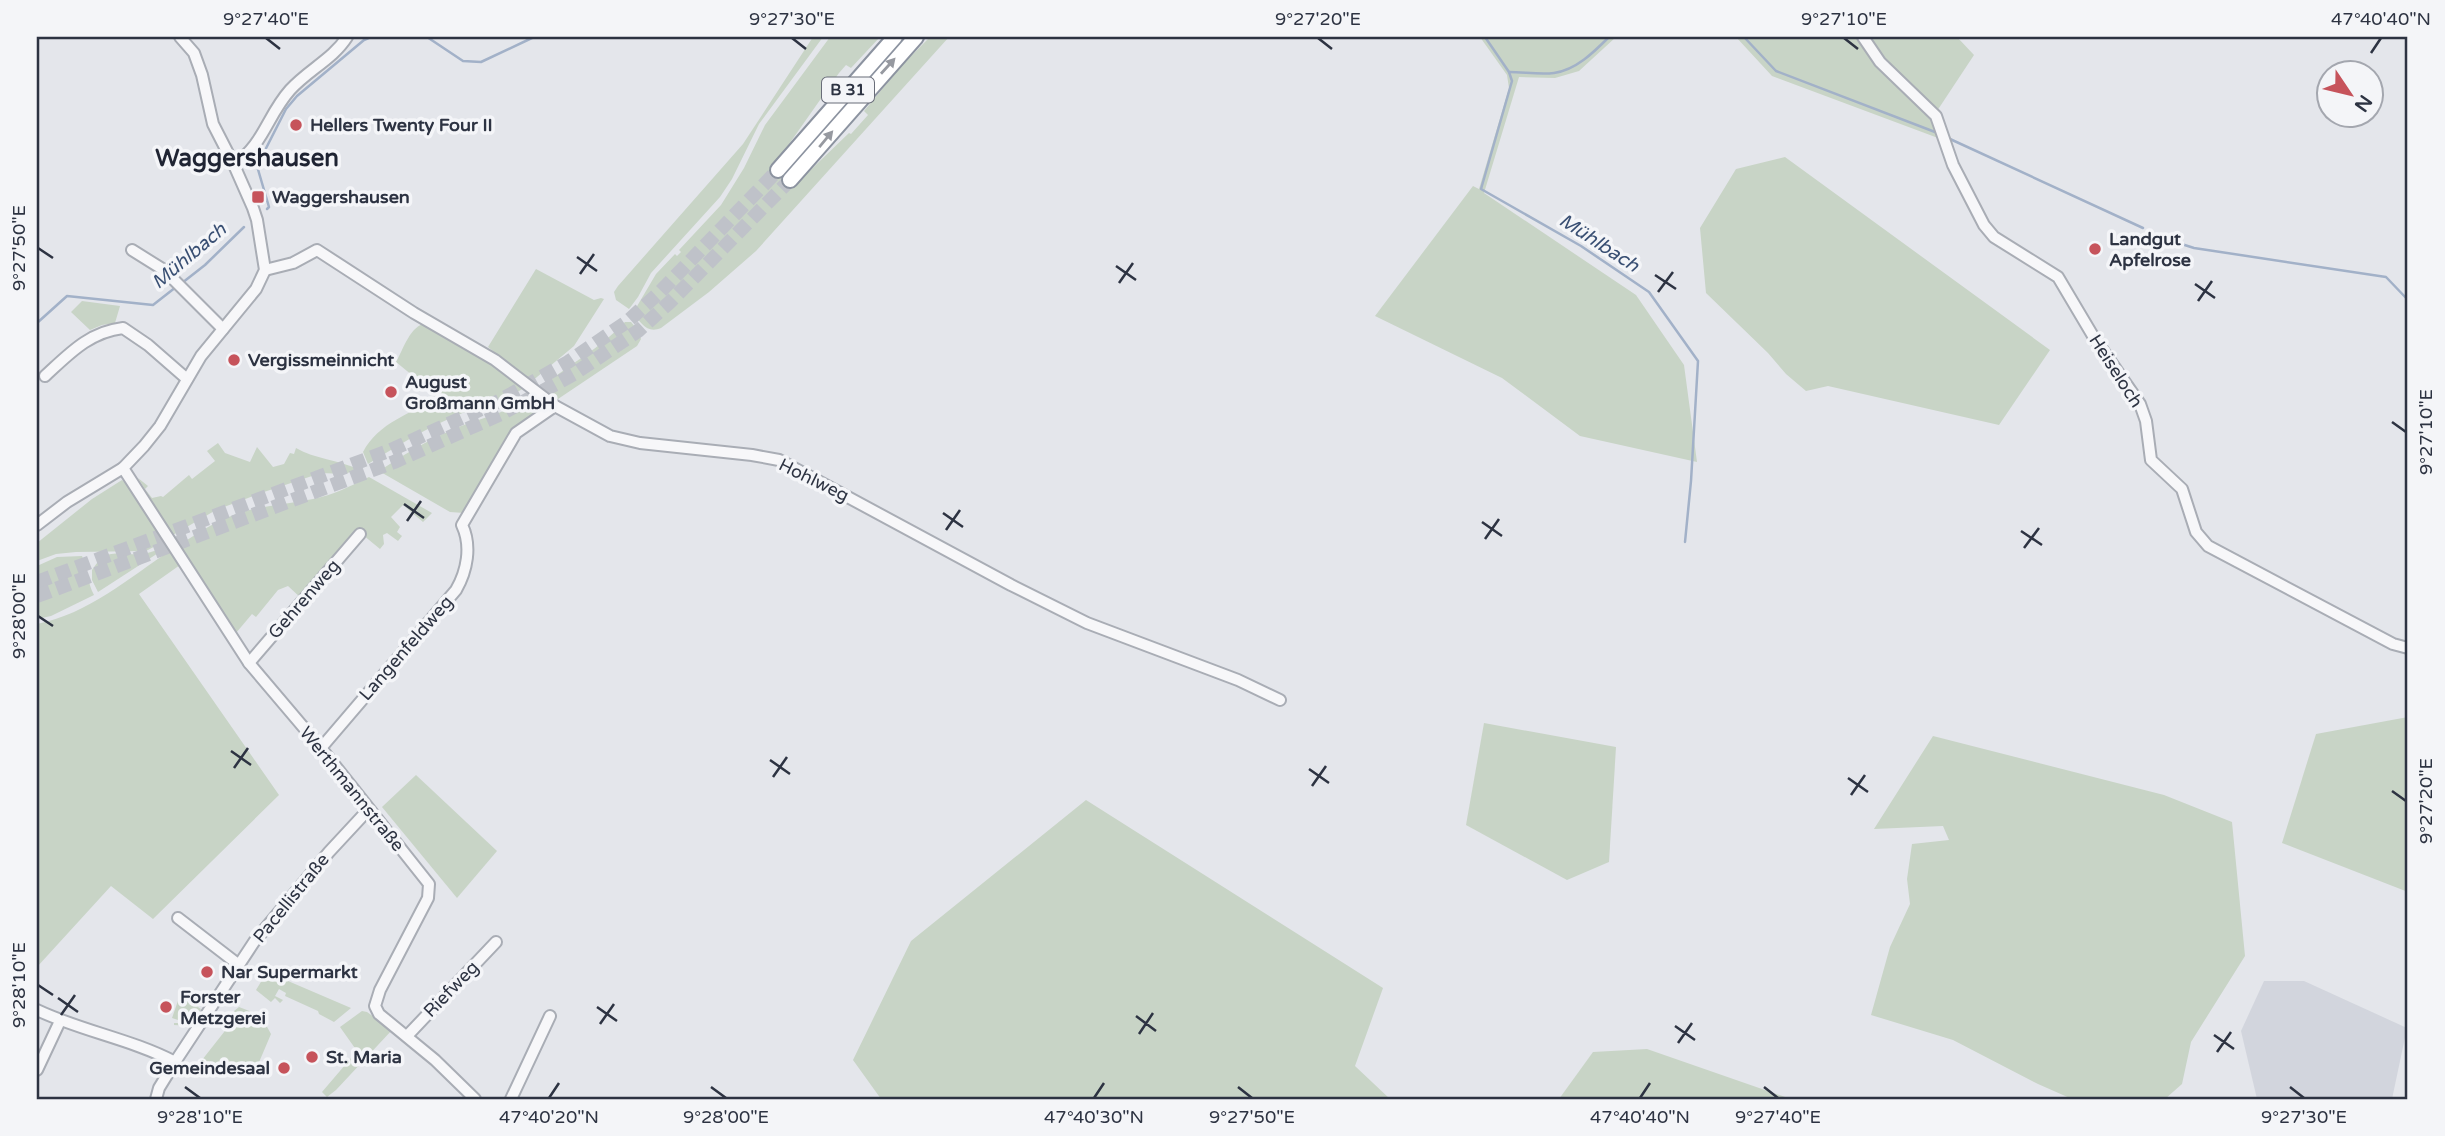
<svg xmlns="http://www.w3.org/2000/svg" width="2445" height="1136" font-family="'Varela Round',sans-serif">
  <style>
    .built { fill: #d2d5dd }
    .green { fill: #c8d4c6 }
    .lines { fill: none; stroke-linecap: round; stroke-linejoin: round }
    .stream { stroke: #a2b1c8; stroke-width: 2.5 }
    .highway-tunnel { stroke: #bfc2c9; stroke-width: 14; stroke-dasharray: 14 7; stroke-linecap: butt }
    .minor-casing { stroke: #a9adb5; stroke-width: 14 }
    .highway-casing { stroke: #8c93a0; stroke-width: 18 }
    .minor { stroke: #f7f7f9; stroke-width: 10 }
    .highway { stroke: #fff; stroke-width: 14 }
    .oneway { fill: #9699a0 }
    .ticks { fill: none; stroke: #2d3342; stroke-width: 2.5 }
    .poi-dot { fill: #c6535b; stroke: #f4f5f8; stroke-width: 2.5 }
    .labels { text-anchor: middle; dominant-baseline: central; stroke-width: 7; stroke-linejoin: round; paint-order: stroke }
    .shield { fill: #f4f5f8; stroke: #696d79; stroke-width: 2 }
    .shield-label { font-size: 16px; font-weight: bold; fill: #2d3342 }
    .poi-label { font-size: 18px; font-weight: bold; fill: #2d3342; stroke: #f4f5f8; text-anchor: start }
    .street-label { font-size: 18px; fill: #2d3342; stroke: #f4f5f8 }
    .water-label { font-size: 19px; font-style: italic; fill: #394f73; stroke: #f4f5f8 }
    .district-label { font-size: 24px; font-weight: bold; fill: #1f2433; stroke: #f4f5f8 }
    .neatline { fill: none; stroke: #2d3342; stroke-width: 2.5 }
    .ticks-label { font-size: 18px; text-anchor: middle; fill: #2d3342 }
  </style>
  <rect width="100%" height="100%" fill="#e4e6eb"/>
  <polygon class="built" points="2264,981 2304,981 2407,1028 2392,1099 2257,1099 2241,1031"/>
  <g class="green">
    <polygon points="813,37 823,37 759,124 732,179 720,197 651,273 638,297 629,309 616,300 614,292 618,286 743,144"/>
    <path d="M830,37H880L851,68L846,65L839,73L775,164C779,174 786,181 797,183L849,133L851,134L868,115L864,111L902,65L930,37H949L756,251L709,292L661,328C647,334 641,323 633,313L656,274L675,254L677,256L681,252L679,250L721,205L744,168L765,125Z"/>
    <polygon points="1480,37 1616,37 1579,71 1555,78 1519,77 1484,193 1636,295 1684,365 1697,462 1580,436 1502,378 1375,316 1473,186 1479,189 1509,88 1507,75"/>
    <path d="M1736,37H1856C1875,75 1929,96 1938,138L1772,76Z"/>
    <polygon points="1866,37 1957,37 1974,55 1937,111 1878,54"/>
    <polygon points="1785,157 2050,350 1999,425 1828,386 1806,391 1786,374 1768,353 1706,293 1700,228 1736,169"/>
    <polygon points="536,269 594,300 601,298 604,299 574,346 531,382 488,347"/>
    <polygon points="82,301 120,306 115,323 102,325 90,330 71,312"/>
    <path d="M625,322H631L637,329L641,339L637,346L558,399L555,400L540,388C568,365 601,348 625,322Z"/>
    <path d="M426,323L474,351L524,388L504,400L484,403V405C442,419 406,440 368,464L363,452C378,423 412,412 440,398L396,362C404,348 410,326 426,323Z"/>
    <path d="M533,394L540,402L539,412L512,432L464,513L450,512L379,471C402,456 426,441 452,430C480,417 509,414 533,394Z"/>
    <path d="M218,443L225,453L250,462L257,447L273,467L284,464L290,453L294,454L296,448C315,459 338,460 358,469L345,474L321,473L264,492L216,510L173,535L138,478L148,486L145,489L152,498L161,496L163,497L189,475L192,479L215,461L207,451Z"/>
    <path d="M369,477L432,513L423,522L403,505L391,517L400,527L397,532L402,536L398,541L387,533L383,535L384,544L380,549L363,535L366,532L363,529L302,599L288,586L278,590L256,617L252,614L236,633L180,545C200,531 219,519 243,512C266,505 289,504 313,499C333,495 351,486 369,477Z"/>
    <polygon points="122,480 129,486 165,541 146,551 76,552 56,554 37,561 37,543 92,499"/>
    <path d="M168,544L169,546L98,592L92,580V570L102,556C129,548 137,563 168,544Z"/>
    <path d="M171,550L180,565L139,594L279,795L153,919L111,886L37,967V624C88,614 129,578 171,550Z"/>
    <path d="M82,556C88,569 87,582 94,595L51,616L37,619V566L57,557Z"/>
    <polygon points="2408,717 2408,892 2282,843 2316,734"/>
    <polygon points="1484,723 1616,747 1609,862 1567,880 1466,825"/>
    <polygon points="1933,736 2164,795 2232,822 2245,956 2191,1042 2182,1084 2165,1099 2072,1099 2038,1084 1953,1040 1871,1015 1890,947 1910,904 1907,879 1912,844 1949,840 1943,826 1874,829"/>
    <polygon points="416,775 497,851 457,898 382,807"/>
    <polygon points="1086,800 1383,988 1355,1066 1390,1099 881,1099 853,1060 911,941"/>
    <polygon points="267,972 351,1008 334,1022 319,1014 318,1011 285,996 286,993 279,989 275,996 283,1000 280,1003 275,998 271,1002 256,990"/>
    <polygon points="180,995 201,1002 198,1007 201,1009 190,1026 174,1025 174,1023 180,1023 181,1021 172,1018"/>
    <polygon points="239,1007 265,1017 266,1025 271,1034 254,1074 203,1066 202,1060 228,1027 234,1011"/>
    <polygon points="362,1011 367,1012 392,1030 336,1090 327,1097 322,1092 357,1051 340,1027"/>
    <polygon points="1647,1049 1791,1099 1559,1099 1593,1052"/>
  </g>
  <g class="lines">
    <g class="stream">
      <polyline points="427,37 463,61 481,62 534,37"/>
      <polyline points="1485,37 1509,72 1512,81 1481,189 1581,246 1649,292 1698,361 1691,481 1685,542"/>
      <polyline points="1744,37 1776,71 1935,132"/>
      <path d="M1509,72C1524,72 1540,75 1554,73C1576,70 1594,52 1609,37"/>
      <polyline points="1950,139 2143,228"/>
      <polyline points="267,209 269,207 257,166 286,109 297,96 364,40 371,37"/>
      <polyline points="2166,239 2194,248 2386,277 2408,300"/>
      <polyline points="182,283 205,265 244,227"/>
      <polyline points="37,323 67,296 153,305 176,287"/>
    </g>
    <g class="highway-tunnel">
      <polyline points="37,582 391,450 497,402 568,362 628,321 661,291 778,170"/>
      <polyline points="37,596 394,462 501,414 574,374 638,331 670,302 790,180"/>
    </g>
    <defs>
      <g id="minor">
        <polyline points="1863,37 1880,62 1936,116 1953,165 1984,225 1994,237 2058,277 2093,336 2140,404 2146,421 2151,460 2182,489 2196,532 2208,546 2393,644 2408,648"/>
        <path d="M234,165C264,144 267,116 290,90C308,70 333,59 347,37"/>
        <polyline points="132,250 164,270 223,329"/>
        <polyline points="265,270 293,263 317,250 414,313 495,360 555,406 610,436 640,443 752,455 779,460 1011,585 1087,623 1238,680 1280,700"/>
        <path d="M45,376C69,354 89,332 123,328L148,345L187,379"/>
        <polyline points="123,468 249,663 321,748 429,884 428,898 380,990 375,1006 379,1014 435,1060 475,1099"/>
        <polyline points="37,525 67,502 123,468 144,446 160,426 201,356 256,289 265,270 257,220 253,208 234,165 213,124 202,75 194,53 180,37"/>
        <polyline points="249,663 360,534"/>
        <path d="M321,748L456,590C467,571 472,546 462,525L516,433L555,406"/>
        <polyline points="178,918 239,965"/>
        <path d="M37,1010C81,1031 131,1039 175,1062"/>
        <polyline points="407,1036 496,942"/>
        <polyline points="37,1070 60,1021"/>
        <polyline points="156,1099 159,1088 175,1062 254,942 329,852 368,810"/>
        <polyline points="511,1099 550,1016"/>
      </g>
      <g id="highway">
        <polyline points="778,170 895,37"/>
        <polyline points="790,180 916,37"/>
      </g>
    </defs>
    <use href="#minor" class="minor-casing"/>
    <use href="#highway" class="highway-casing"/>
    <use href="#minor" class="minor"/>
    <use href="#highway" class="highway"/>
  </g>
  <defs><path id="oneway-solid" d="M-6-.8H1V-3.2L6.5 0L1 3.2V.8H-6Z" transform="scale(1.75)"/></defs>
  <g class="oneway">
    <use href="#oneway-solid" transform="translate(888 66) rotate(-48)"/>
    <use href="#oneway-solid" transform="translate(826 139) rotate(-50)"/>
  </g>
  <path class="ticks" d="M266,38L280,49M792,38L806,49M1318,38L1332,49M1844,38L1858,49M2371,53L2381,38M38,248L53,258M577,257L597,271M1116,266L1136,280M580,274L594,254M1655,275L1676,289M1119,283L1133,263M2195,284L2215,298M1658,292L1673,272M2198,301L2212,281M2392,422L2406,432M404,504L424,518M943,513L963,527M407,521L421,501M1482,522L1502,536M946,530L960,510M2021,531L2042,545M1485,539L1499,519M2024,548L2039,528M38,616L53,626M231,751L251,765M770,760L790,774M234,768L248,748M1309,769L1329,783M773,777L787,757M1848,778L1868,792M1312,786L1326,766M2392,791L2406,801M1851,795L1865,775M38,985L53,995M58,998L78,1012M597,1007L617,1021M61,1015L75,995M1136,1016L1156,1031M600,1024L614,1004M1675,1026L1695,1040M1139,1034L1153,1013M2214,1035L2234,1049M1678,1043L1692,1023M2217,1052L2231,1032M185,1087L200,1098M711,1087L726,1098M1238,1087L1252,1098M1764,1087L1778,1098M2290,1087L2304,1098M549,1098L559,1083M1094,1098L1104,1083M1640,1098L1650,1083"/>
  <g class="poi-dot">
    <circle cx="296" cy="125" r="7"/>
    <rect x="251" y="190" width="14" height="14" rx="3.5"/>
    <circle cx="2095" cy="249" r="7"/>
    <circle cx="234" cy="360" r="7"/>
    <circle cx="391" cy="392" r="7"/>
    <circle cx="207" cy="972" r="7"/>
    <circle cx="166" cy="1007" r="7"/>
    <circle cx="312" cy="1057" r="7"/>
    <circle cx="284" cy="1068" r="7"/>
  </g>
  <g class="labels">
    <rect class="shield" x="822" y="77.5" width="52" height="25" rx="5"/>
    <g class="shield-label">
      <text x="848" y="90">B 31</text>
    </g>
    <g class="poi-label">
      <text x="310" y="125">Hellers Twenty Four II</text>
      <text x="272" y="197">Waggershausen</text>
      <text x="2109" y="239">Landgut<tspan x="2109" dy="21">Apfelrose</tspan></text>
      <text x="248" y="360">Vergissmeinnicht</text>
      <text x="405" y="382">August<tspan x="405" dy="21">Großmann GmbH</tspan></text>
      <text x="221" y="972">Nar Supermarkt</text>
      <text x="180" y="997">Forster<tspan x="180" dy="21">Metzgerei</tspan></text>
      <text x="326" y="1057">St. Maria</text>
      <text x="270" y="1068" text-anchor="end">Gemeindesaal</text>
    </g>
    <g class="street-label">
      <text transform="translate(2116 371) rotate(57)">Heiseloch</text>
      <text transform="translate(814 480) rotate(26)">Hohlweg</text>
      <text transform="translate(304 599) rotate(-49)">Gehrenweg</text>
      <text transform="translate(406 648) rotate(-49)">Langenfeldweg</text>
      <text transform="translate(352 789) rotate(51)">Werthmannstraße</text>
      <text transform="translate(291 898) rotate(-51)">Pacellistraße</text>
      <text transform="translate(451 989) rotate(-46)">Riefweg</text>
    </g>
    <g class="water-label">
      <text transform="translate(1599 243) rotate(33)">Mühlbach</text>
      <text transform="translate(189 256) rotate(-40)">Mühlbach</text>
    </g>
    <g class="district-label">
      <text x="247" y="158">Waggershausen</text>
    </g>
  </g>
  <rect width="2445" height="1136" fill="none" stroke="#f4f5f8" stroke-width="77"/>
  <g transform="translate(2350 94) rotate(125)"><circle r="33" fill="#f4f5f8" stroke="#a4a7af" stroke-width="2"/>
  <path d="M0-5L12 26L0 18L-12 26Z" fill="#c6535b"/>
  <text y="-10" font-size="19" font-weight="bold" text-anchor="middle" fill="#2d3342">N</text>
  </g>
  <rect x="38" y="38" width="2368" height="1060" class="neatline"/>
  <g class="ticks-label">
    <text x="266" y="25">9°27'40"E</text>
    <text x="792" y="25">9°27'30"E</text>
    <text x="1318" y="25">9°27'20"E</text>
    <text x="1844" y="25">9°27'10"E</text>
    <text x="2381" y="25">47°40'40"N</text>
    <text transform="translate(19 248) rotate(-90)" y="6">9°27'50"E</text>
    <text transform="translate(2426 432) rotate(-90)" y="6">9°27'10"E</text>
    <text transform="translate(19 616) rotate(-90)" y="6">9°28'00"E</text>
    <text transform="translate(2426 801) rotate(-90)" y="6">9°27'20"E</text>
    <text transform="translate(19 985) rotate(-90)" y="6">9°28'10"E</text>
    <text x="200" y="1123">9°28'10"E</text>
    <text x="549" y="1123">47°40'20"N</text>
    <text x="726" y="1123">9°28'00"E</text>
    <text x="1094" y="1123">47°40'30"N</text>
    <text x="1252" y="1123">9°27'50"E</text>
    <text x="1640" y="1123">47°40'40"N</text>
    <text x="1778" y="1123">9°27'40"E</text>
    <text x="2304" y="1123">9°27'30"E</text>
  </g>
</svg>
